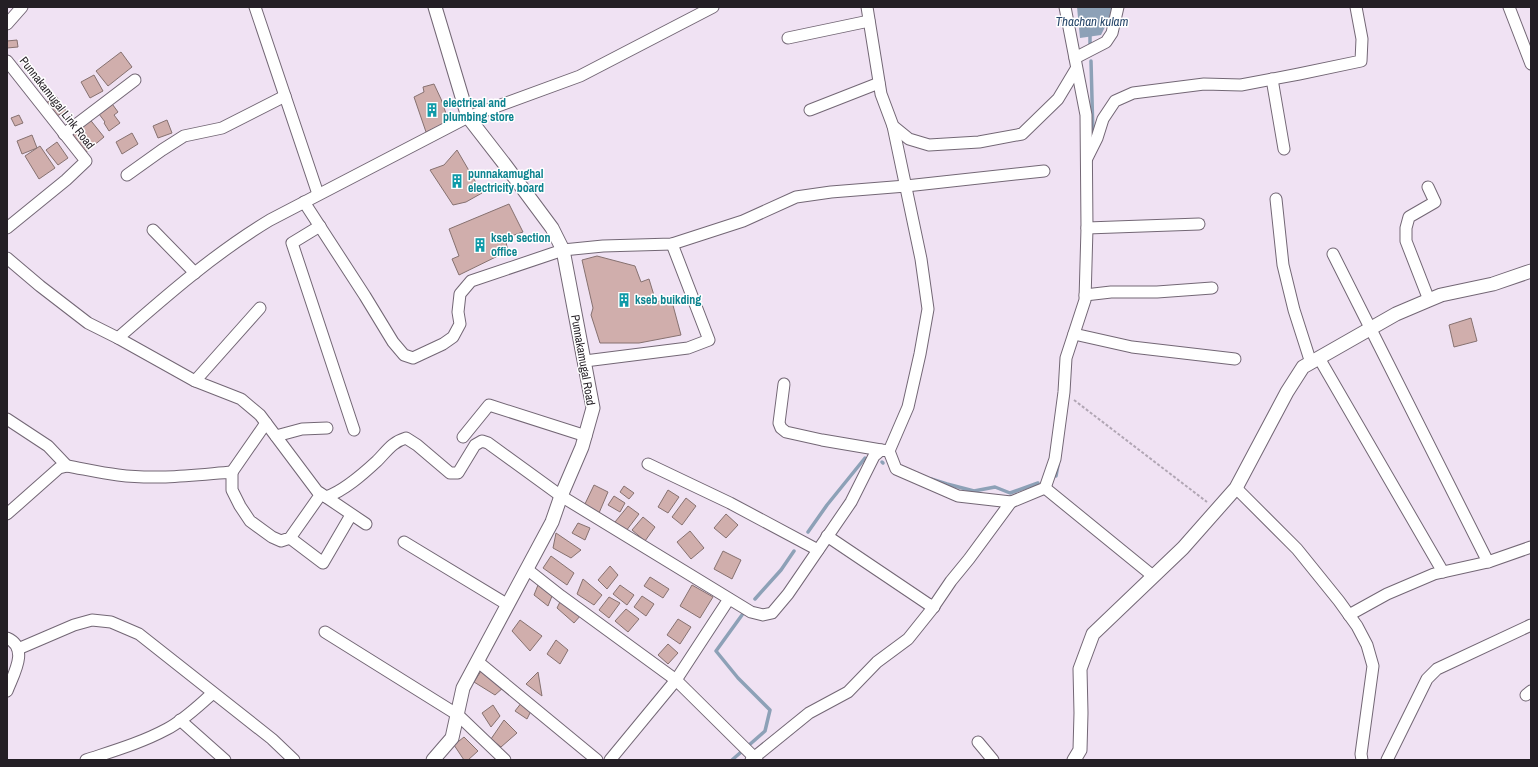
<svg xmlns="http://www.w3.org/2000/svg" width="1538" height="767" font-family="'Archivo Narrow',sans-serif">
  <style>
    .water { fill: #8da1b7 }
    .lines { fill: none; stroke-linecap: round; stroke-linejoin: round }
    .stream { stroke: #8da1b7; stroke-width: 3.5 }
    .building { fill: #d0aeac; stroke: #867170 }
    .minor-casing { stroke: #736775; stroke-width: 13 }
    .tertiary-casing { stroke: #736775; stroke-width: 15 }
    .path { stroke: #b1a6b4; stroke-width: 2; stroke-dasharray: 3 2; stroke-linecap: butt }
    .minor { stroke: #fff; stroke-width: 11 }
    .tertiary { stroke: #fff; stroke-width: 13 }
    .labels { text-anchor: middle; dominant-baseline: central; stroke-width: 3; stroke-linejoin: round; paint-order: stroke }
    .street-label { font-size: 12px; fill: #241f25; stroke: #fff }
    .culture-label { font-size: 12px; font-weight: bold; fill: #0d838f; stroke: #fff; text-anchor: start }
    .water-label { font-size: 13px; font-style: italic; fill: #28486b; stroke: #fff }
  </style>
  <rect width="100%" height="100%" fill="#f0e2f3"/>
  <polygon class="water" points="1077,7 1115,7 1101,35 1080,38"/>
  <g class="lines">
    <g class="stream">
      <polyline points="1090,33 1090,45"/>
      <polyline points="1091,61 1093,136"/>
      <polyline points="882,462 883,463"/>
      <polyline points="1056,476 1058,465"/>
      <polyline points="931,479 947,484 974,491 995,487 1010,493 1038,483"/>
      <polyline points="808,532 827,505 865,458"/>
      <polyline points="755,599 781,570 794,551"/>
      <polyline points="732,760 765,731 770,710 738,678 716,651 742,615"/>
    </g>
  </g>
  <g class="building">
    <polygon points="17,40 18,47 7,48 7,41"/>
    <polygon points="121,52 132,67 108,86 96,71"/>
    <polygon points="94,75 103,91 90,98 81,82"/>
    <polygon points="434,84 441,99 449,122 426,132 414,97 424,92 423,87"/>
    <polygon points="56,96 66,111 55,117 46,103"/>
    <polygon points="110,101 118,112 114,115 120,123 109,131 104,123 105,122 96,110"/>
    <polygon points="19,115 23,123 15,126 11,118"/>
    <polygon points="88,117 104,137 86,152 70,132"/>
    <polygon points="167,120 172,133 158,138 153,126"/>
    <polygon points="132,133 138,144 122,154 116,142"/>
    <polygon points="32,135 37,148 22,154 17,141"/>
    <polygon points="57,142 68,158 58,165 46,150"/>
    <polygon points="40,146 55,168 39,179 25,156"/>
    <polygon points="457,150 482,193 466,202 453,205 430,170 444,165"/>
    <polygon points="509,204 523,232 505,238 508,251 459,275 452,259 459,256 449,229"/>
    <polygon points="597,256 635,266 641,282 649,279 656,302 671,298 681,335 639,343 600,343 591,315 593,308 582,260"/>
    <polygon points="1471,318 1477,341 1454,347 1449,325"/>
    <polygon points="594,485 608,492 599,513 584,506"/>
    <polygon points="624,486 634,493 629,499 620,492"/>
    <polygon points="668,490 679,497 668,513 658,507"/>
    <polygon points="614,496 625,503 620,512 608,505"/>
    <polygon points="686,498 696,506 682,525 672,517"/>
    <polygon points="628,506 639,514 626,531 615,522"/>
    <polygon points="726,514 738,525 726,538 714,528"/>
    <polygon points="643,517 655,527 645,541 632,530"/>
    <polygon points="578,523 590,528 585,540 572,533"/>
    <polygon points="690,531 704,548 691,559 677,542"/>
    <polygon points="556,533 581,550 571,558 553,548"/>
    <polygon points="723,551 741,560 732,579 714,569"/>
    <polygon points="551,556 574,573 567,585 543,568"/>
    <polygon points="610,566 618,575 607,589 598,580"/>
    <polygon points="650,577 669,589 663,598 644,586"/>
    <polygon points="583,579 602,595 594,605 577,594"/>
    <polygon points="538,585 552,596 548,606 534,595"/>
    <polygon points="620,585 634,595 627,605 613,594"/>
    <polygon points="692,585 713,597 700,618 680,606"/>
    <polygon points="642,596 654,604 646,616 634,607"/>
    <polygon points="609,597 620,603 609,618 599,610"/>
    <polygon points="561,600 581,615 574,623 557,608"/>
    <polygon points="626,609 639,619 628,632 615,621"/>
    <polygon points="678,619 691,627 680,644 667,635"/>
    <polygon points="520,620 542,636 530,651 512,631"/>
    <polygon points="556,640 568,650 560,664 547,654"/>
    <polygon points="668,644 678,653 668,664 658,655"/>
    <polygon points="481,671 504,687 495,695 474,682"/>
    <polygon points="538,672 542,696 526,684"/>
    <polygon points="522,702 532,709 527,719 515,711"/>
    <polygon points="493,705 500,716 491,727 482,713"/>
    <polygon points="504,720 517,733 501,747 491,739"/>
    <polygon points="464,737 478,751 468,760 464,760 454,745"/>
  </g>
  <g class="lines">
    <defs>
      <g id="minor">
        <polyline points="255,7 318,194"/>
        <polyline points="867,7 881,94 893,126 909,139 929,145 979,142 1022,134 1058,99 1076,69"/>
        <polyline points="1509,7 1531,64"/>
        <polyline points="7,24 22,7"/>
        <polyline points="788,38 869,21"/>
        <polyline points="1075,58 1106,42 1112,33 1118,7"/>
        <polyline points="7,61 86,161 66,180 7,228"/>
        <polyline points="1272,79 1284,149"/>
        <polyline points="810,110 879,83"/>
        <polyline points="64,134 135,80"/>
        <polyline points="1087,158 1097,138 1103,119 1115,101 1133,93 1204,84 1241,85 1299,74 1361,61 1362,39 1356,7"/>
        <polyline points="127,175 162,150 184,136 222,128 285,96"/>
        <polyline points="1428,187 1435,202 1409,217 1406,228 1406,241 1429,300"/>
        <polyline points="1276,199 1283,265 1294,310 1311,363"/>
        <polyline points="304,202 365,296 393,342 404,355 413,358 443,344 453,337 460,324 458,312 460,294 471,281 563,250 603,246 672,244 743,221 796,197 831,192 906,186 1044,171"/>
        <polyline points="320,226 292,243 354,430"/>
        <polyline points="1087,228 1199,224"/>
        <polyline points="153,230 195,273"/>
        <polyline points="1333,254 1488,562"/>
        <path d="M7,258L40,286L88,323L118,338C166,296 215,253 270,220L468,117L580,76L713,7"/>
        <polyline points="1085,295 1111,292 1157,292 1212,288"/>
        <polyline points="1074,334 1132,347 1235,359"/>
        <path d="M118,338L195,381L241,399L260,415L317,491L326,497C344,491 363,474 377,461C387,451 392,442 406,438L417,445L450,473H458L475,445L482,441L488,443L561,496L751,612L763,615L772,613L788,594L851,502L874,456L881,450L889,451"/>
        <polyline points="1319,358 1443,572"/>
        <polyline points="585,361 688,348 709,340 672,244"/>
        <polyline points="195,381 260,308"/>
        <polyline points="784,384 779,423 781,428 786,432 822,440 881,450"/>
        <polyline points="7,419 48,446 67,466"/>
        <polyline points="276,436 302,429 327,428"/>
        <polyline points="463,437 489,405 586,436"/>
        <polyline points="648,464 730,503 818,550"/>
        <polyline points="232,472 266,423"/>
        <polyline points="1045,488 1153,576"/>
        <polyline points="1236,488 1297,549 1339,601 1357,626 1367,645 1373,666 1361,754 1362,760"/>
        <polyline points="326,497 366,524"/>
        <polyline points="1011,502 1045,488 1055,459 1064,392 1066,358 1085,300 1087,228 1086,115 1065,7"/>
        <path d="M7,514L59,468L67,466C84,469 101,473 118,475C156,480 194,475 232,472V490L240,506L250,521L272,537L281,541L290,538L321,494"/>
        <polyline points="827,536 928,604 934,607"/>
        <polyline points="290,538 323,563 351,515"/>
        <polyline points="404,542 508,605"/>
        <polyline points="528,570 561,596 676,680 757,760"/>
        <polyline points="1349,615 1387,594 1434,574 1488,562 1531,547"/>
        <polyline points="325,632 458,715 505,760"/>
        <path d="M7,638C30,648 13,675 7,691"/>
        <polyline points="18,649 74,625 92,620 111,622 139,634 272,739 294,760"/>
        <polyline points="477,661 597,760"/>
        <polyline points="1526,695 1531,691"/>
        <polyline points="180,720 225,760"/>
        <polyline points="978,742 993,760"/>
        <path d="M86,760C113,751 141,743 167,729C184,720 198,706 213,693"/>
        <polyline points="610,760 676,680 729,599"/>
        <polyline points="751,760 809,713 848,692 877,662 908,639 932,609 951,581 969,559 1011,502 958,496 896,469 889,451 908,407 920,354 928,309 921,259 893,126"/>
        <polyline points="1387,760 1427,679 1437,669 1531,625"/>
      </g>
      <g id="tertiary">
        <polyline points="433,760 452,738 463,688 552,522 561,496 582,447 593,408 563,250 552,228 506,166 468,117 435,7"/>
        <polyline points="1074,760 1080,750 1081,713 1080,669 1093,634 1183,548 1236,488 1287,392 1303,367 1396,314 1429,300 1441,295 1493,284 1531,271"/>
      </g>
    </defs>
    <use href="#minor" class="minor-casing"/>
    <use href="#tertiary" class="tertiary-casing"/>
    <polyline class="path" points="1074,400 1207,502"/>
    <use href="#minor" class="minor"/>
    <use href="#tertiary" class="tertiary"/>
  </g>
  <defs>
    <symbol id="building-bare" viewBox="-9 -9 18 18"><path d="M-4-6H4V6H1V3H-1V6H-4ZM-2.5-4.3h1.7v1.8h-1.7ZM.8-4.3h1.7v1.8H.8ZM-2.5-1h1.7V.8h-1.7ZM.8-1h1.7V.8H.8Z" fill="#0f9aa8" stroke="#fff" stroke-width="2.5" paint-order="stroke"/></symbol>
  </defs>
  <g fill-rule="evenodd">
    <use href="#building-bare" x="422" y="100" width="20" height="20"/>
    <use href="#building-bare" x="447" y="171" width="20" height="20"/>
    <use href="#building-bare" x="470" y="235" width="20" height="20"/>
    <use href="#building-bare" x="614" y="290" width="20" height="20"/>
  </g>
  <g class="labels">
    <g class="street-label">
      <text transform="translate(57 103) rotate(52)">Punnakamugal Link Road</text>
      <text transform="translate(583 360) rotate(80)">Punnakamugal Road</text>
    </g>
    <g class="culture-label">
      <text x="443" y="103">electrical and<tspan x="443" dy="14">plumbing store</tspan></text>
      <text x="468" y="174">punnakamughal<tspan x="468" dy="14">electricity board</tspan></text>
      <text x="491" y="238">kseb section<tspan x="491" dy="14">office</tspan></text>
      <text x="635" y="300">kseb buikding</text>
    </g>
    <g class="water-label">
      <text x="1092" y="21">Thachan kulam</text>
    </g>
  </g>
  <rect width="1538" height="767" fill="none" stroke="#241f25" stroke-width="16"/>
</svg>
